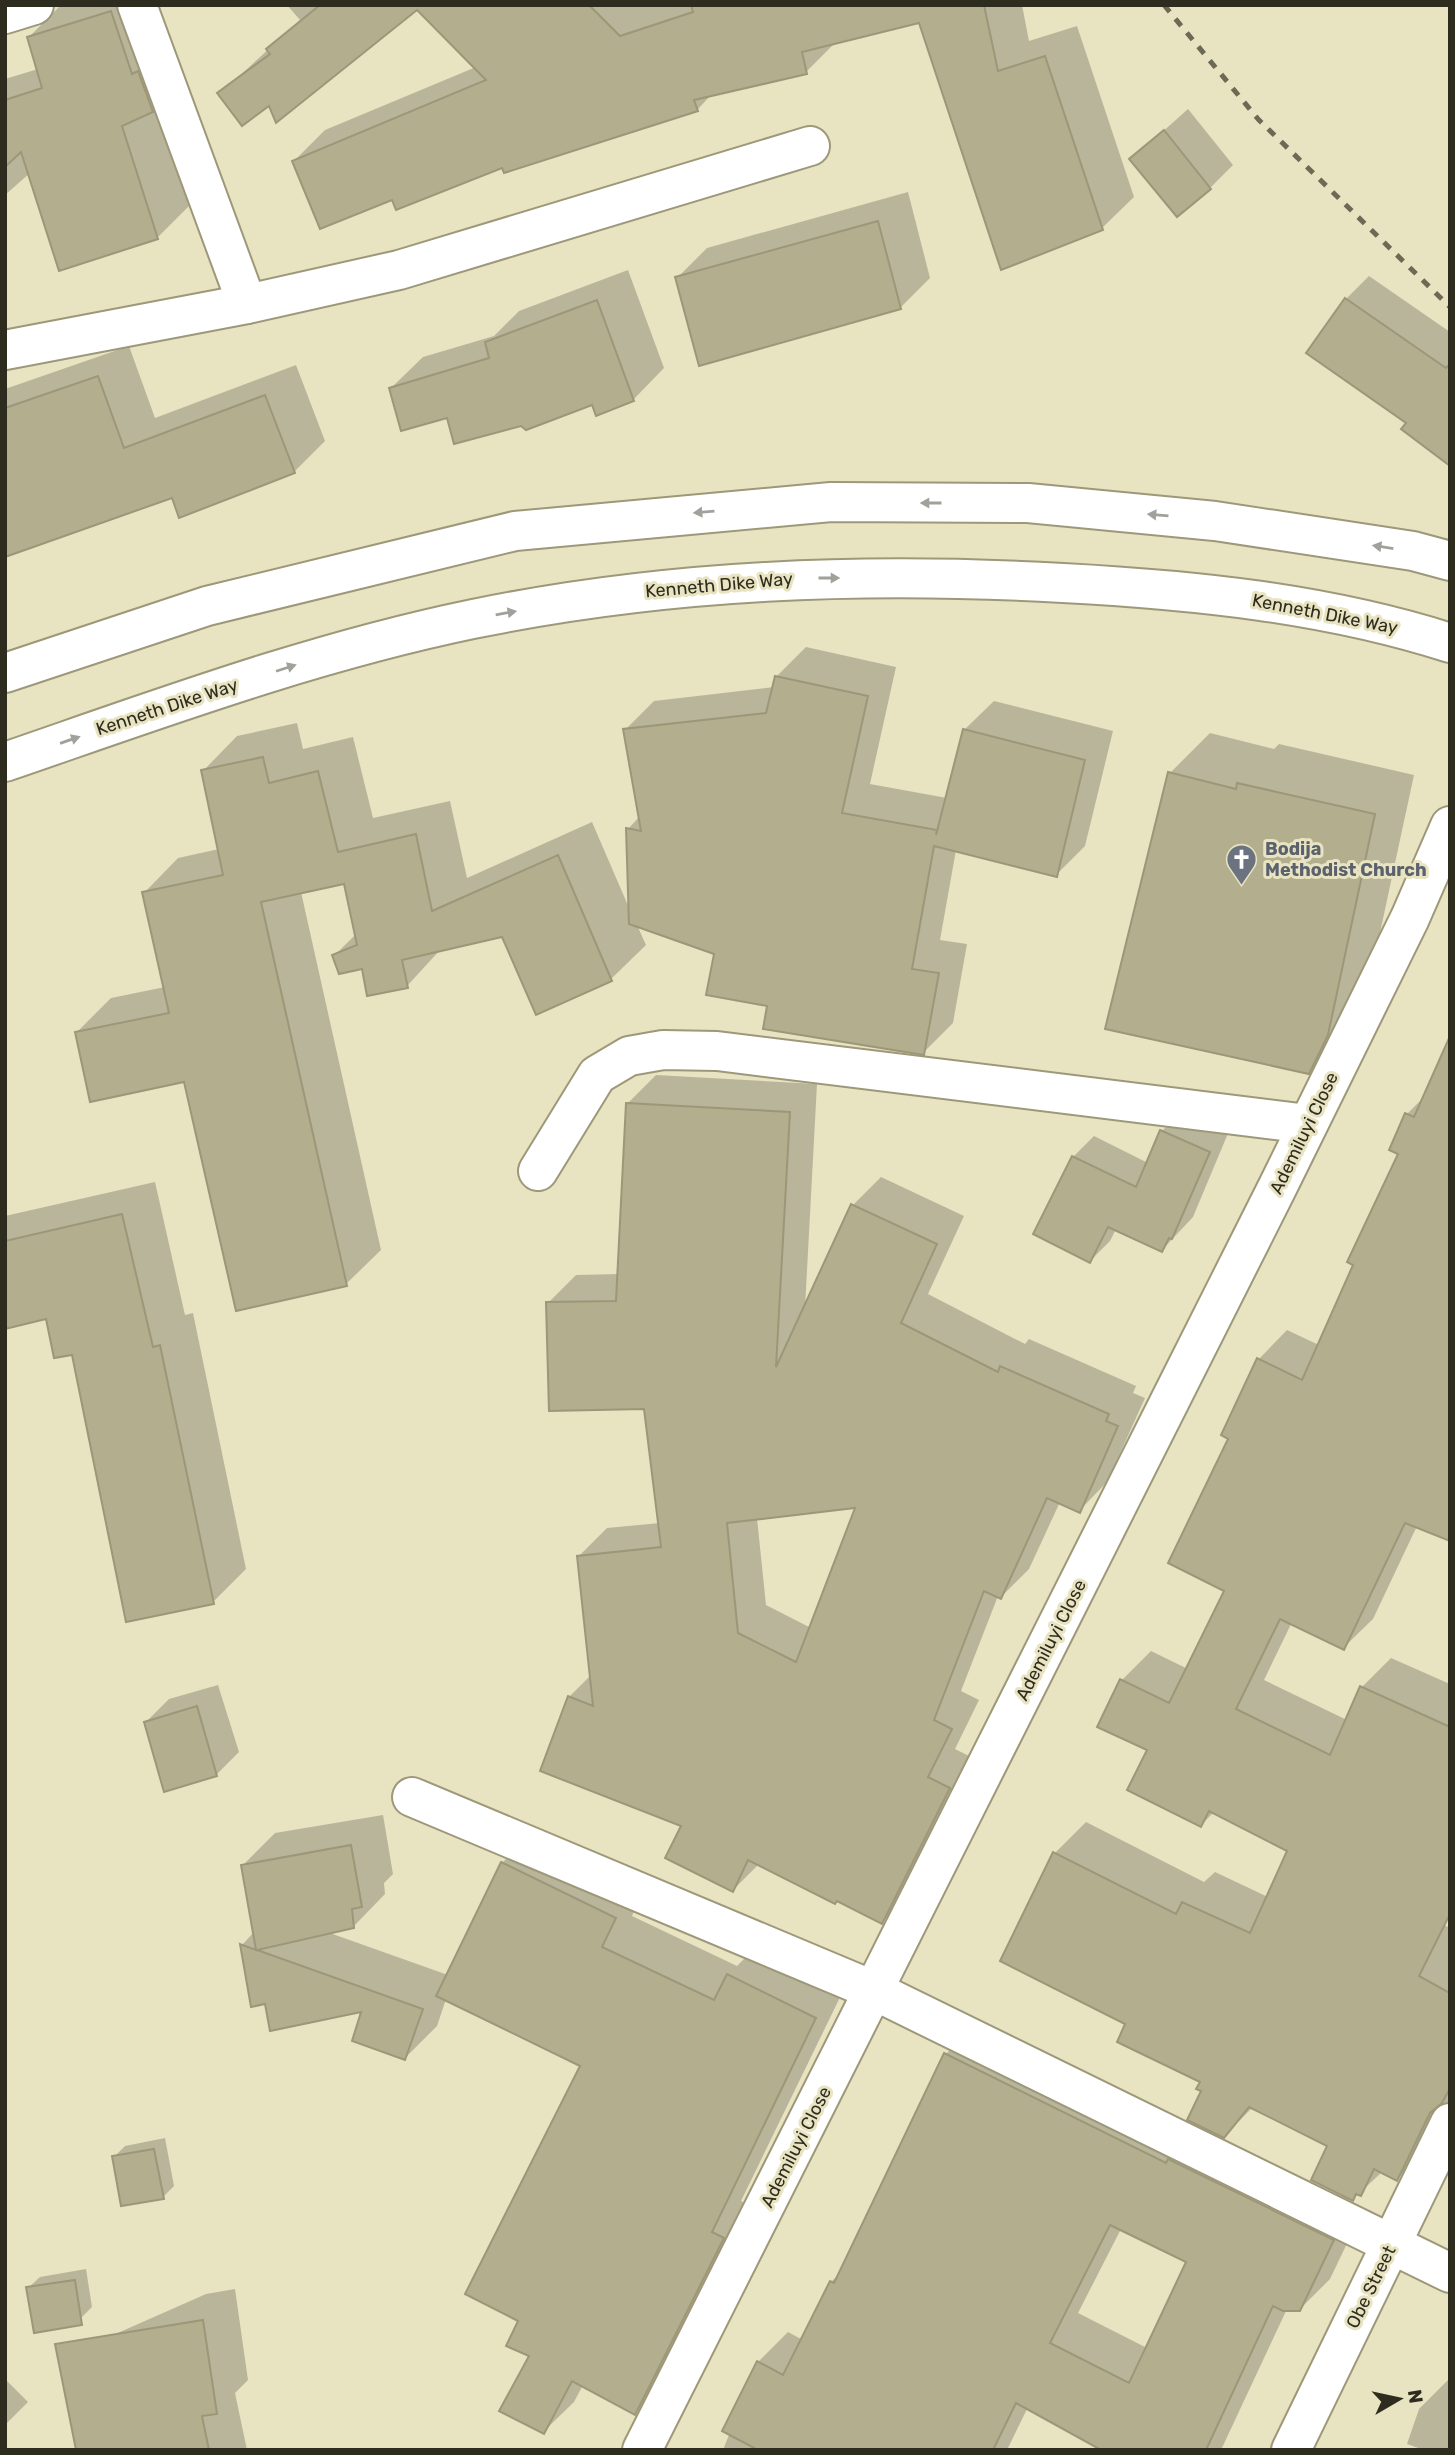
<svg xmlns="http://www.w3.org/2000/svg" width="1455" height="2455" font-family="Rubik,sans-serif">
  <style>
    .shadow { fill: #0003; fill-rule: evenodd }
    .building { fill: #b3ae8e; stroke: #9c9778; stroke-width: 2; fill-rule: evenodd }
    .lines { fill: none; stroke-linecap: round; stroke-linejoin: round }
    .minor-casing { stroke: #9d9879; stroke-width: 42 }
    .trunk-casing { stroke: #9d9879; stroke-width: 42 }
    .minor { stroke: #fff; stroke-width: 38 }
    .trunk { stroke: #fff; stroke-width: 38 }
    .rail { stroke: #6c6955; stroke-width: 5; stroke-dasharray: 9 9; stroke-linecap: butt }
    .oneway { fill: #a1a09a }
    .labels { text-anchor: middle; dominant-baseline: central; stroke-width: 6; stroke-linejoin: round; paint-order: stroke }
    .street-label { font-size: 18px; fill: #2e2c1f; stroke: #e8e3c1 }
    .worship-label { font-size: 18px; font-weight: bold; fill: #5b616d; stroke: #e8e3c1; text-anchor: start }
  </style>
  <rect width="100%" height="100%" fill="#e8e3c1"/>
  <g class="shadow">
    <polygon points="61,5 152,5 157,105 189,206 157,238 30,173 5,195 5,79 38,69 29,37"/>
    <polygon points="287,5 414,5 270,103 220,94 300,20"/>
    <polygon points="434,5 1022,5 1029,41 1077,26 1134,197 1102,228 920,21 837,41 806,72 712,94 697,110 393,197 294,161 325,130 476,67"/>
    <polygon points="1188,109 1233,165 1210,188 1132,159"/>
    <polygon points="908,192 930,278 900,308 677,278 707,248"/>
    <polygon points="628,270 664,368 633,400 593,402 521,424 449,416 391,388 423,357 494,336 519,311"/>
    <polygon points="1369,276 1450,332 1450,442 1408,423 1346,299"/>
    <polygon points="129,346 155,418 296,365 325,441 294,472 173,496 5,555 5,389"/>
    <polygon points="806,647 896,667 870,784 947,798 964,730 994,701 1113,731 1085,846 1056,875 956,850 940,940 967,944 953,1023 923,1053 769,1005 716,953 637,925 646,945 611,979 536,1012 503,935 441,949 407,986 334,956 356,934 345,882 301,892 381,1250 346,1284 186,1080 77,1032 111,998 165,987 144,893 178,858 219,849 203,771 237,736 297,723 303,749 353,737 373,818 450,801 467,878 592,822 630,910 628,829 640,816 625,730 654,701 774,687 776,677"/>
    <polygon points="1210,733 1274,749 1279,744 1414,775 1367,993 1348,1032 1308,1072 1170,773"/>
    <path d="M656,1075L817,1084L805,1308L853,1205L881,1177L964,1216L928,1294L1025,1344L1029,1339L1136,1386L1133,1393L1145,1398L1107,1482L1079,1511L1060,1502L1029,1569L1001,1597L998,1596L961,1691L979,1700L955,1749L977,1760L910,1894L882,1922L759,1864L733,1890L683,1825L569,1697L591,1675L579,1556L607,1528L660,1523L646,1407L548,1303L576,1275L619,1274L628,1103ZM858,1506L811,1628L766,1605L757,1518Z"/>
    <polygon points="1425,1096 1417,1526 1373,1619 1343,1648 1292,1622 1264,1680 1347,1720 1361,1688 1391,1658 1450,1684 1450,1891 1322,1864 1450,1928 1450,2103 1428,2148 1397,2179 1382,2172 1353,2199 1330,2145 1253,2107 1224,2136 1202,2081 1127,2024 1055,1853 1086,1822 1204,1882 1215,1872 1268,1897 1302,1857 1214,1812 1201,1825 1149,1749 1122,1680 1151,1651 1188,1669 1226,1590 1230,1438 1258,1360 1287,1330 1319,1345 1400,1153 1407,1114"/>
    <polygon points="1182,1111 1229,1131 1193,1217 1162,1250 1116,1229 1110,1241 1090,1261 1035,1233 1073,1157 1094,1136 1148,1163 1162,1131"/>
    <polygon points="155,1182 185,1315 193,1313 246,1569 213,1602 73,1353 48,1317 5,1327 5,1216"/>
    <polygon points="218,1685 239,1752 216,1775 146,1722 169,1699"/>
    <polygon points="383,1815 393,1874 384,1883 385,1894 354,1926 327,1932 448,1975 502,1863 533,1832 645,1887 632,1916 737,1966 759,1944 845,1987 741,2201 753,2207 665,2383 635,2413 583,2385 574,2402 543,2432 531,2355 520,2320 582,2065 446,1999 437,2026 405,2058 364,2010 266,2002 242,1945 254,1932 243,1865 275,1833"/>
    <path d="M976,2024L1363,2210L1330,2279L1300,2309H1287L1221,2450H1099L1101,2447L1028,2407L1007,2450H723L758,2362L788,2332L803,2340L831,2282L842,2271L946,2054ZM1121,2229L1188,2262L1147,2348L1078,2313Z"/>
    <polygon points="165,2138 174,2186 163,2197 114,2157 125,2146"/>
    <polygon points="86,2269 92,2307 80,2319 28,2288 40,2277"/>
    <polygon points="235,2289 248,2380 235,2393 247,2450 78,2450 95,2343 206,2294"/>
    <polygon points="1450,2378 1450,2450 1424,2450 1407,2444 1419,2409"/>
    <polygon points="5,2379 28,2402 5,2425"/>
  </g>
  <g class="building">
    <polygon points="320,5 589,5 620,36 693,12 691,5 984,5 998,71 1045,56 1103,230 1001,270 919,23 802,52 807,74 694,100 698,111 504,173 502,168 396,210 392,200 320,229 292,161 486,80 417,10 276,123 269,106 242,126 217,93 270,54 266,49"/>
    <polygon points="111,11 132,74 138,71 153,112 122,126 158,239 59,271 21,152 5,167 5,100 42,88 27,37"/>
    <polygon points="1164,130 1211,189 1177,217 1129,159"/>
    <polygon points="878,221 901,309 699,366 675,277"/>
    <polygon points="1345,298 1446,368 1450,364 1450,466 1401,429 1406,423 1306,353"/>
    <polygon points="597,300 634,401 596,416 592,405 526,430 521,426 454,444 447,418 401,431 389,388 489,358 485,342"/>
    <polygon points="98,376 124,448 265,395 295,473 179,518 172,498 5,557 5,408"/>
    <polygon points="775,676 868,696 842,813 937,830 936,835 963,729 1085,760 1057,877 934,846 912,969 939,973 924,1055 763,1029 767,1006 706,995 714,954 629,924 626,828 641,831 623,729 766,713"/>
    <polygon points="263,757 269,783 318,771 338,852 416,834 432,911 558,855 612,981 536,1015 502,937 402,960 408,988 367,996 362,969 339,974 332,955 357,945 344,884 261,902 347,1286 236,1311 184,1082 90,1102 75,1032 169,1013 142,892 223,875 201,770"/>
    <polygon points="1168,772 1236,789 1237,783 1375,814 1328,1035 1309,1074 1105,1029"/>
    <polygon points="1450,1036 1450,1541 1405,1523 1344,1650 1280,1619 1236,1709 1330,1755 1360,1686 1450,1727 1450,1914 1419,1976 1450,1993 1450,2088 1442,2103 1430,2113 1397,2181 1374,2169 1361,2196 1356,2194 1353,2201 1311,2180 1327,2146 1249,2107 1224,2138 1187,2120 1201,2091 1196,2089 1200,2082 1117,2042 1125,2024 1000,1961 1053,1852 1176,1914 1182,1902 1250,1933 1287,1851 1209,1811 1201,1827 1127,1790 1147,1750 1097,1727 1120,1679 1169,1703 1224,1591 1168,1563 1228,1439 1221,1435 1257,1358 1302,1380 1353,1265 1347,1262 1398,1154 1389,1150 1405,1113 1414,1117"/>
    <path d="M626,1103L790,1112L776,1367L851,1204L937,1244L901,1323L998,1372L1000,1366L1109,1414L1106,1421L1118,1426L1080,1513L1047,1498L1001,1599L984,1591L934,1720L952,1729L928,1777L950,1788L882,1924L837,1901L835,1904L748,1860L733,1892L665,1858L681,1826L540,1771L568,1696L593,1706L577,1556L661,1547L644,1409L549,1411L546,1302L616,1301ZM855,1508L796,1662L738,1633L727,1523Z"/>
    <polygon points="1160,1130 1210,1152 1172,1239 1169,1238 1162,1252 1108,1227 1090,1263 1033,1234 1072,1156 1136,1187"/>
    <polygon points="122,1214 153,1347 160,1345 214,1604 126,1622 72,1355 54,1358 46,1319 5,1329 5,1241"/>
    <polygon points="197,1706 217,1776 164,1792 144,1722"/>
    <polygon points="351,1845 362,1907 352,1909 354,1928 257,1950 423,2009 405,2060 352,2041 361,2012 270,2031 265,2004 251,2007 240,1944 256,1950 241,1865"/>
    <polygon points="501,1862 616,1918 602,1947 714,2000 727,1974 816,2018 712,2232 724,2238 635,2415 572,2381 544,2434 499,2411 529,2356 506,2346 518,2321 465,2294 580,2066 436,1996"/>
    <path d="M944,2053L1166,2163L1168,2159L1334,2240L1300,2311H1283L1273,2306L1206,2450H1101L1016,2403L993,2450H758L722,2431L757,2361L783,2375L830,2281L834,2283ZM1110,2225L1186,2262L1129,2383L1050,2343Z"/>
    <polygon points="154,2149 164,2199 121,2206 112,2156"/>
    <polygon points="75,2280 82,2325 34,2333 26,2287"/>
    <polygon points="203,2320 217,2414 202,2416 209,2450 76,2450 55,2344"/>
  </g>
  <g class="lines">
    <defs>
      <g id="minor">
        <polyline points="137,5 247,304"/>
        <polyline points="5,14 34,5"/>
        <polyline points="5,350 247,304 399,270 810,146"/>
        <polyline points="538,1171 597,1075 629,1056 663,1050 717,1051 1308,1124"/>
        <polyline points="412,1797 875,1991 1450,2273"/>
        <polyline points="642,2450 1278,1186 1410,918 1450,826"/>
        <polyline points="1291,2450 1450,2123"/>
      </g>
      <g id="trunk">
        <polyline points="5,673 207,606 515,531 831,502 1028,503 1215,521 1413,551 1450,561"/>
        <path d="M5,762C159,709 313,652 473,619C669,579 863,572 1063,583C1193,590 1325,603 1450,643"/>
      </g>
    </defs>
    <use href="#minor" class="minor-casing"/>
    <use href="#trunk" class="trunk-casing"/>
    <use href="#minor" class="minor"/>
    <use href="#trunk" class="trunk"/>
    <polyline class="rail" points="1164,5 1258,119 1450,307"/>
  </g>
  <defs><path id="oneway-solid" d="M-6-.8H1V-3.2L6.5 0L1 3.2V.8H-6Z" transform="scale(1.75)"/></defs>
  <g class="oneway">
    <use href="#oneway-solid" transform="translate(931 503) rotate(-180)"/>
    <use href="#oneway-solid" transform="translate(704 512) rotate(175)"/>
    <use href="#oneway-solid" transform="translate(1158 515) rotate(-175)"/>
    <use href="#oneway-solid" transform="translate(1383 547) rotate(-171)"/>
    <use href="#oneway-solid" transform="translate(829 578)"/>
    <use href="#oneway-solid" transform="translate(506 613) rotate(-10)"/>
    <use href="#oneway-solid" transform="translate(286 668) rotate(-18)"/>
    <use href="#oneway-solid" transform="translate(70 740) rotate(-19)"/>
  </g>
  <defs>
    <symbol id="church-pin" viewBox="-11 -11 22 30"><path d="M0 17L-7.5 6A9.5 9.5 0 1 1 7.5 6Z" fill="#6b7280" stroke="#e8e3c1"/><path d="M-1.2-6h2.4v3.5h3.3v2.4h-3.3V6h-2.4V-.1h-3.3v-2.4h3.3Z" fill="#fff"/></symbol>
  </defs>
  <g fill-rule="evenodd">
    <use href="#church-pin" x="1224" y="842" width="35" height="47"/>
  </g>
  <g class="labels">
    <g class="street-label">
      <text transform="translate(719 585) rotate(-5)">Kenneth Dike Way</text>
      <text transform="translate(1325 614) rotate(11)">Kenneth Dike Way</text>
      <text transform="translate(167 707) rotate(-18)">Kenneth Dike Way</text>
      <text transform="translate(1304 1133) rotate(-64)">Ademiluyi Close</text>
      <text transform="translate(1051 1640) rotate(-63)">Ademiluyi Close</text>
      <text transform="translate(796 2147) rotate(-63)">Ademiluyi Close</text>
      <text transform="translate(1371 2287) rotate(-64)">Obe Street</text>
    </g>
    <g class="worship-label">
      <text x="1265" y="849">Bodija<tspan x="1265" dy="21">Methodist Church</tspan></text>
    </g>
  </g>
  <rect width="1455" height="2455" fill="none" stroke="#2e2c1f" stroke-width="14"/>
  <g transform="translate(1399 2399) rotate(81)" stroke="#e8e3c1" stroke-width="5" paint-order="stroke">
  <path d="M0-5L12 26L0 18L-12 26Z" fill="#2e2c1f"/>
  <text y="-10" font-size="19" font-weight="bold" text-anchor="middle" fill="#2e2c1f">N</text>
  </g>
</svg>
